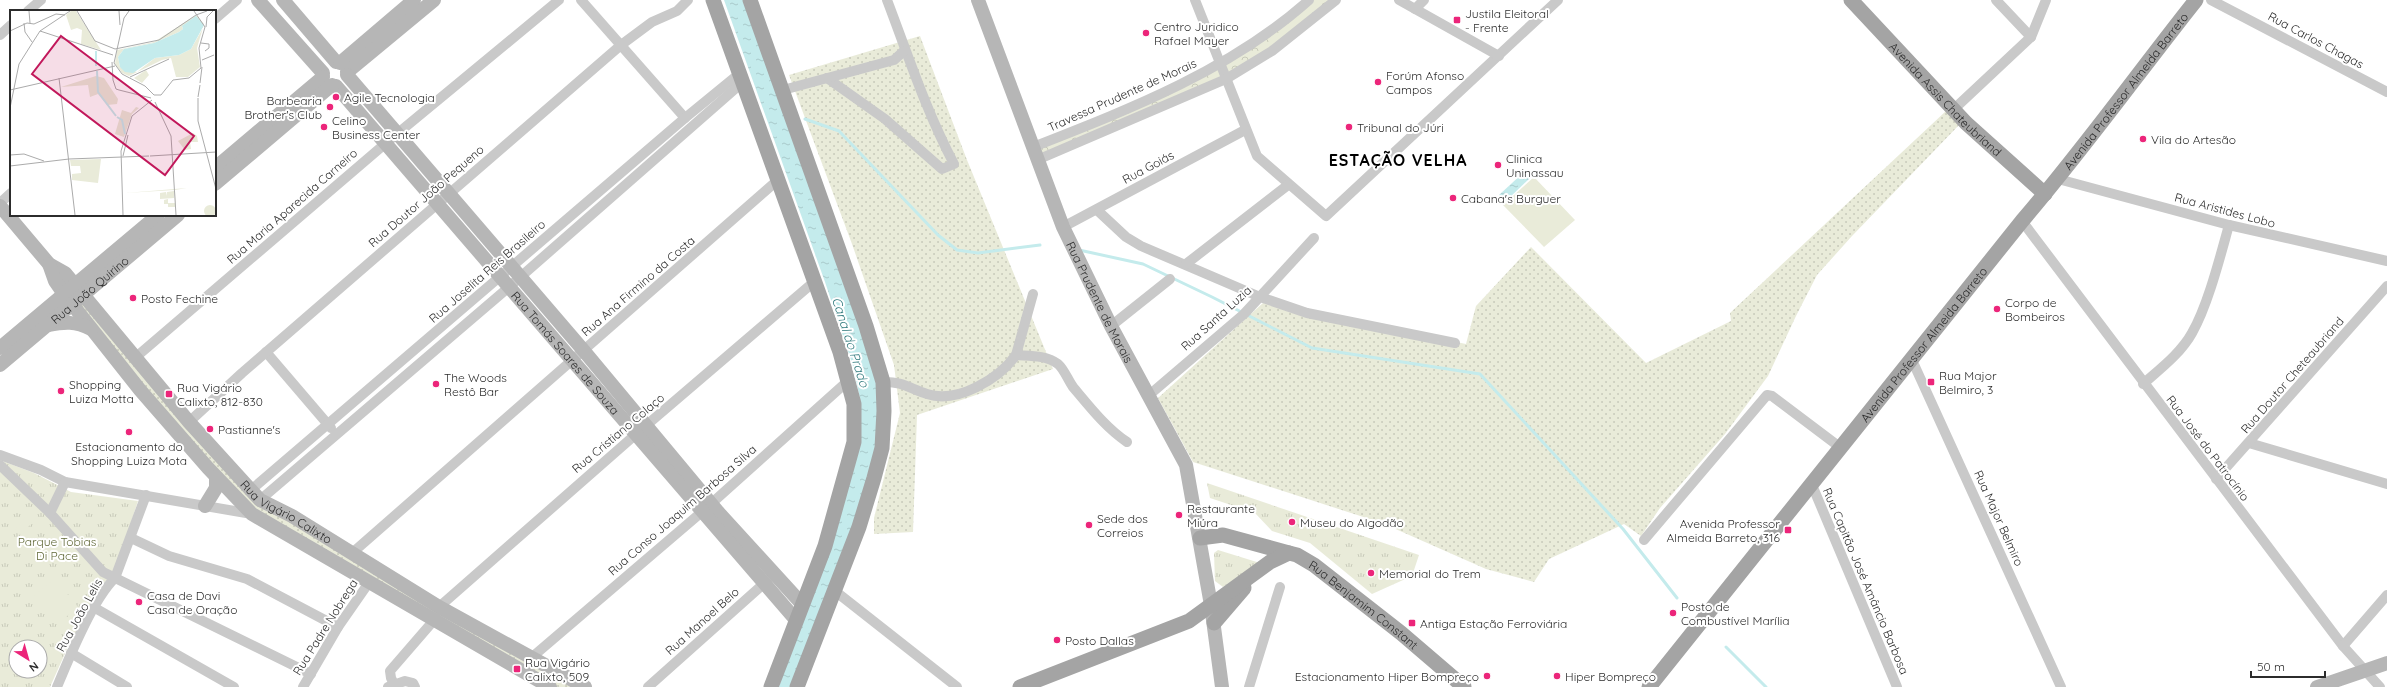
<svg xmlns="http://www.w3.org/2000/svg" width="2387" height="687" font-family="Quicksand,sans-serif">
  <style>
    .grass { fill: url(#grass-dots) }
    .forest { fill: url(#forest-crowns) }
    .park { fill: url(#park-tufts); fill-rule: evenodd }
    .garden { fill: #e9ebd9 }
    .water { fill: url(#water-ripples) }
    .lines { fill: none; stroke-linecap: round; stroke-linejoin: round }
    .stream { stroke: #c4ebec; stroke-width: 3 }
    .street { stroke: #c9c9c9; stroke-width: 10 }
    .secondary { stroke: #b6b6b6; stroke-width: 14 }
    .primary { stroke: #a4a4a4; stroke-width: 15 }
    .poi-dot { fill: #ec257a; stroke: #fff; stroke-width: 1.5 }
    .labels { text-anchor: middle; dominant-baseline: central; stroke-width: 4; stroke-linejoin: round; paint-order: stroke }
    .poi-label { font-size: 12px; fill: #2c2c2c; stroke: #fff; text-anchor: start }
    .street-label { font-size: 12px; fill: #2c2c2c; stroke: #fff }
    .park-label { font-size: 12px; fill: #616938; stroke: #fff }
    .water-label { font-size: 13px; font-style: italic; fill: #327b7e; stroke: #fff }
    .district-label { font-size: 16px; font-weight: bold; letter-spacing: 1px; fill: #000; stroke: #fff }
    .inset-river { fill: none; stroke: #c4ebec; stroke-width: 2 }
    .inset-road { fill: none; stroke: #ababab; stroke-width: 1 }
    .view { fill: #c2185b; fill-opacity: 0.15; stroke: #c2185b; stroke-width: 2 }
    .inset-edge { fill: none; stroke: #2c2c2c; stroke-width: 2 }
  </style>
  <defs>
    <pattern id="grass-dots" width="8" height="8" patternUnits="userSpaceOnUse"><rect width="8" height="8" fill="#e9ebd9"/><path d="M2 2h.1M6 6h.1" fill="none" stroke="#c8caba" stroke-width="1.8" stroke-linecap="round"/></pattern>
    <pattern id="forest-crowns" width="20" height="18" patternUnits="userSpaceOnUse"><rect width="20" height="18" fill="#e9ebd9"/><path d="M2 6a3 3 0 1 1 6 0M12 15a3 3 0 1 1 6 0" fill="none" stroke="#c8caba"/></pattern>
    <pattern id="park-tufts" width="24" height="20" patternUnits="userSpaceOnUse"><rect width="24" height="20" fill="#e9ebd9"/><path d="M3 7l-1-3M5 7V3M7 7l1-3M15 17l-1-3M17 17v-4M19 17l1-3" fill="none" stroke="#c8caba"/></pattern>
    <pattern id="water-ripples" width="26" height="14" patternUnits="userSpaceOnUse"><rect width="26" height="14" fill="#c4ebec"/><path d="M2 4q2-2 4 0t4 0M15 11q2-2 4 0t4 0" fill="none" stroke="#a9cacb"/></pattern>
  </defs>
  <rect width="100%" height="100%" fill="#fff"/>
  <g class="grass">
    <polygon points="920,36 967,160 1053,369 917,415 913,532 874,534 874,518 900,413 894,365 852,244 789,75"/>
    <polygon points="1946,111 1960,124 1852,236 1817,275 1796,316 1768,376 1725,434 1660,508 1641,536 1624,524 1549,559 1534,582 1486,569 1382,523 1193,462 1158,398 1263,303 1466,344 1476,306 1531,247 1646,363 1731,321 1730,313"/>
    <polygon points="84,297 260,503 579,687 555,687 253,512 74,304"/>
  </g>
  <g class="forest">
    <polygon points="1313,0 1332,0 1293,33 1226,76 1223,66"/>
    <polygon points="1219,68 1222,76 1040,157 1037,149"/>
  </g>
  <g class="park">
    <path d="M0,460L34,473L71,492L138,501L114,574L100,586L67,649L50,687H0ZM16,647H40V671H16Z"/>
    <polygon points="1207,483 1419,555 1412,576 1372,594 1310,543 1272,531 1255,513 1210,498"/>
    <polygon points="1218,550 1260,563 1223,587 1215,581 1214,553"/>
  </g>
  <g class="garden">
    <polygon points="1534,177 1575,220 1544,247 1503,205"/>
    <polygon points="26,516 32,523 20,535 14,531"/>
    <polygon points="55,579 78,607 59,623 34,595"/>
  </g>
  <g class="water">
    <polygon points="724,0 745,0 880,387 879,435 864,498 792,687 779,687 860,399 853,366 825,282"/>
    <polygon points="1524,172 1530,178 1506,201 1499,195"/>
  </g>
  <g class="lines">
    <g class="stream">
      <polyline points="805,119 839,131 938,235 957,250 978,253 1040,245"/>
      <polyline points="1079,250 1143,264 1212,297 1312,348 1480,374 1623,529 1677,598"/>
      <polyline points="1726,647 1766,687"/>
    </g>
    <g class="street">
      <polyline points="581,0 685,118"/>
      <polyline points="1195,0 1257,156 1326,216 1558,0"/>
      <polyline points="1399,0 1499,56"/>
      <polyline points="1996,0 2031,37"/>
      <polyline points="2211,0 2387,92"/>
      <polyline points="1415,9 1424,0"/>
      <polyline points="28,11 41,0"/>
      <polyline points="215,19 237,0"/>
      <polyline points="0,35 11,25"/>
      <path d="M827,78L885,119L942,169L954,164C926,111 908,55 887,0"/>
      <polyline points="783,90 894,60 904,51"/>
      <polyline points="1953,110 2031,37 2046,0"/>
      <path d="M1033,147C1130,109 1231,70 1309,0"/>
      <polyline points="1037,160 1226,79 1272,51 1336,0"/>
      <polyline points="2058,179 2229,225 2387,261"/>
      <polyline points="0,203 11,193"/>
      <polyline points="1097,210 1126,237 1141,246 1260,297 1307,313 1455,343"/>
      <polyline points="2022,221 2343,646 2380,687"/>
      <polyline points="1063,227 1245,130"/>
      <polyline points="1186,264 1288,185"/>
      <polyline points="1111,326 1170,279"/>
      <polyline points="266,352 331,428"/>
      <path d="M1016,355C1030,356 1046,355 1058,364C1064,369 1068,380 1073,387C1089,406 1106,428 1127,442"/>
      <polyline points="136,357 386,143 559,0"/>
      <polyline points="1912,360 2061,687"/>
      <path d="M883,382C901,381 911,389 927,394C957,404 999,379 1016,355L1033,294"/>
      <path d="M2143,384C2160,369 2181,353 2192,333C2208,305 2220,257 2229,225"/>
      <polyline points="1148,396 1244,314 1314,238"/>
      <polyline points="189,422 242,373 621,45 652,22 677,11 688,0"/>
      <polyline points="2249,443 2387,484"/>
      <polyline points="0,455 41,470 65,482 252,514"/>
      <polyline points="0,465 50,513 103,572 311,674"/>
      <polyline points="2216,479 2387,286"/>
      <polyline points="1812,485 1897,687"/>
      <polyline points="251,490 685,118 740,73"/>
      <polyline points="260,500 509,287 744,81"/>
      <polyline points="50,513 65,482"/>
      <polyline points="131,538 169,556 247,579 338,627"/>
      <polyline points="1644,540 1767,395 1772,396 1841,448"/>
      <polyline points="351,554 779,179"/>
      <polyline points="835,591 957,687"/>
      <polyline points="439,607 635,435 815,281"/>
      <polyline points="95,608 234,687"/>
      <polyline points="2343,646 2387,595"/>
      <polyline points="71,653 127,687"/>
      <polyline points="531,658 703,511 849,380"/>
      <polyline points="394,684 391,678 390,671 435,619"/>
      <path d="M57,687C69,658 93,599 115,578L146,495"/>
      <polyline points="303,687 338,627 370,581"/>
      <polyline points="388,687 405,681 413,683 415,687"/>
      <polyline points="648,687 768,580"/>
      <polyline points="1249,687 1280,587"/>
    </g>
    <g class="secondary">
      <polyline points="258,0 323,73"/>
      <polyline points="283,0 336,62"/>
      <path id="s1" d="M978,0L1063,227L1111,326L1186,465L1211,605L1222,687"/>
      <polyline points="340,63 414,0"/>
      <polyline points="347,72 434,0"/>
      <polyline points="347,75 584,351 718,512 802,604"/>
      <path id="s2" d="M336,86L796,620"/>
      <polyline points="215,168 323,77"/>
      <polyline points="215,184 332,85"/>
      <path id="s3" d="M0,206L49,264L65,273L189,422L260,500L292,516L439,607L585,687"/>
      <polyline points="49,264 55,281 64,294 140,390 208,468 252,514 550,687"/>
      <path d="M48,325C65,322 75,321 91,329"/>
      <polyline points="0,348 158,215"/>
      <path id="s4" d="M0,365L178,215"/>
      <polyline points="205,506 216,488 216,477"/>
      <polyline points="2317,687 2387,663"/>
    </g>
    <g class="primary">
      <polyline points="713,0 840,352 854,404 854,442 825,546 771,687"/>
      <polyline points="750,0 866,326 883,382 884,411 882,448 874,478 859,527 797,687"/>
      <path id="s5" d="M1851,0L1966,123L2045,194"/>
      <polyline points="1200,538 1223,535 1289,553"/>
      <polyline points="1214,623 1244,588"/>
      <path id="s6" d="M1020,687L1189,621L1270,562L1289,553L1297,555L1314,565L1401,633L1464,687"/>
      <path id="s7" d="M1649,687L2022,221C2083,150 2138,73 2196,0"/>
    </g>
  </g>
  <g class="poi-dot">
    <rect x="1453" y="16" width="8" height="8" rx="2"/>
    <circle cx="1146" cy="33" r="4"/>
    <circle cx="1378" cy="82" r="4"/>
    <circle cx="336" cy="97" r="4"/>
    <circle cx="330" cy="107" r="4"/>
    <circle cx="324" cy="127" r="4"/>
    <circle cx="1349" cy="127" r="4"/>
    <circle cx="2143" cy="139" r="4"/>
    <circle cx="1498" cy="165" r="4"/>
    <circle cx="1453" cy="198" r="4"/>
    <circle cx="133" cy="298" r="4"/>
    <circle cx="1997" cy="309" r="4"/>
    <rect x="1927" y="378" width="8" height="8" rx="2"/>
    <circle cx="436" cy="384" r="4"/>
    <circle cx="61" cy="391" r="4"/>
    <rect x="165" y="390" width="8" height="8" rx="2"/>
    <circle cx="210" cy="429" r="4"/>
    <circle cx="129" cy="432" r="4"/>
    <circle cx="1179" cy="515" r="4"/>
    <circle cx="1292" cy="522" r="4"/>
    <circle cx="1089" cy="525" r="4"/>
    <rect x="1784" y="526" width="8" height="8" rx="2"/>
    <circle cx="1371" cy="573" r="4"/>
    <circle cx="139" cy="602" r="4"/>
    <circle cx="1673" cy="613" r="4"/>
    <rect x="1408" y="619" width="8" height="8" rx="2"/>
    <circle cx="1057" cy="640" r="4"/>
    <rect x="513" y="665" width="8" height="8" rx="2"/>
    <circle cx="1487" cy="676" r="4"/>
    <circle cx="1557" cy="676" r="4"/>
  </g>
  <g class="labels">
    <g class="poi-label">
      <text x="1465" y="13">Justila Eleitoral<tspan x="1465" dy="14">- Frente</tspan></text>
      <text x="1154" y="26">Centro Juridico<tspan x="1154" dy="14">Rafael Mayer</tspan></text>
      <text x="1386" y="75">Forúm Afonso<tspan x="1386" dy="14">Campos</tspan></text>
      <text x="344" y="97">Agile Tecnologia</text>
      <text x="322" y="100" text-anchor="end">Barbearia<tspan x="322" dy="14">Brother's Club</tspan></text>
      <text x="332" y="120">Celino<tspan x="332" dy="14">Business Center</tspan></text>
      <text x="1357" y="127">Tribunal do Júri</text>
      <text x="2151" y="139">Vila do Artesão</text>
      <text x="1506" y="158">Clinica<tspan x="1506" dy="14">Uninassau</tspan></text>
      <text x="1461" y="198">Cabana's Burguer</text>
      <text x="141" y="298">Posto Fechine</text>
      <text x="2005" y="302">Corpo de<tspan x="2005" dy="14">Bombeiros</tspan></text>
      <text x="1939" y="375">Rua Major<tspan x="1939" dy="14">Belmiro, 3</tspan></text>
      <text x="444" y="377">The Woods<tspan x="444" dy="14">Restô Bar</tspan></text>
      <text x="69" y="384">Shopping<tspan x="69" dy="14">Luiza Motta</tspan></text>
      <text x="177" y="387">Rua Vigário<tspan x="177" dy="14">Calixto, 812-830</tspan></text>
      <text x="218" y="429">Pastianne's</text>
      <text x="129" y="446" text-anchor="middle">Estacionamento do<tspan x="129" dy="14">Shopping Luiza Mota</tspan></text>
      <text x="1187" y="508">Restaurante<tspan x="1187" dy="14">Miúra</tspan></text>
      <text x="1097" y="518">Sede dos<tspan x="1097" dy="14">Correios</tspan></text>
      <text x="1300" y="522">Museu do Algodão</text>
      <text x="1780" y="523" text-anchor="end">Avenida Professor<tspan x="1780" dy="14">Almeida Barreto, 316</tspan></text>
      <text x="1379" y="573">Memorial do Trem</text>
      <text x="147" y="595">Casa de Davi<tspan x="147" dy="14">Casa de Oração</tspan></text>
      <text x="1681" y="606">Posto de<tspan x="1681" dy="14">Combustível Marília</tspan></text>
      <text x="1420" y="623">Antiga Estação Ferroviária</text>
      <text x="1065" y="640">Posto Dallas</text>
      <text x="525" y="662">Rua Vigário<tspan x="525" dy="14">Calixto, 509</tspan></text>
      <text x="1479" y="676" text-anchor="end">Estacionamento Hiper Bompreço</text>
      <text x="1565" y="676">Hiper Bompreço</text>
    </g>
    <g class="street-label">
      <text transform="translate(2316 40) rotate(28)">Rua Carlos Chagas</text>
      <text stroke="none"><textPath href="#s7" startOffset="763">Avenida Professor Almeida Barreto</textPath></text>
      <text transform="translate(1122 95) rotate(-24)">Travessa Prudente de Morais</text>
      <text stroke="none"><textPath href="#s5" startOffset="137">Avenida Assis Chateubriand</textPath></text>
      <text transform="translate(1148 167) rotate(-28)">Rua Goiás</text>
      <text transform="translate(426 196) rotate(-41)">Rua Doutor João Pequeno</text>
      <text transform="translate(292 206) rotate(-41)">Rua Maria Aparecida Carneiro</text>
      <text transform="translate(2225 210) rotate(15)">Rua Aristides Lobo</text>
      <text transform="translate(487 271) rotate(-41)">Rua Joselita Reis Brasileiro</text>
      <text transform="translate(638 286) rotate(-41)">Rua Ana Firmino da Costa</text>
      <text stroke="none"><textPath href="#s4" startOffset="117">Rua João Quirino</textPath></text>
      <text stroke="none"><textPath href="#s1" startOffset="326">Rua Prudente de Morais</textPath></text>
      <text transform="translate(1216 318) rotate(-42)">Rua Santa Luzia</text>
      <text stroke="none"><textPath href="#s7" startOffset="439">Avenida Professor Almeida Barreto</textPath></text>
      <text stroke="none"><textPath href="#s2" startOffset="352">Rua Tomás Soares de Souza</textPath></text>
      <text transform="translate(2292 375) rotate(-49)">Rua Doutor Cheteaubriand</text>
      <text transform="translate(618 433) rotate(-40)">Rua Cristiano Colaço</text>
      <text transform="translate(2208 448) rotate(53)">Rua José do Patrocínio</text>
      <text transform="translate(682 510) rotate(-41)">Rua Conso Joaquim Barbosa Silva</text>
      <text stroke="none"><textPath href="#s3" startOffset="422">Rua Vigário Calixto</textPath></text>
      <text transform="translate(1999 518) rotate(66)">Rua Major Belmiro</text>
      <text transform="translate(1866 581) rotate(67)">Rua Capitão José Amâncio Barbosa</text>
      <text stroke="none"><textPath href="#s6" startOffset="394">Rua Benjamim Constant</textPath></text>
      <text transform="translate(79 615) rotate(-61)">Rua João Lelis</text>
      <text transform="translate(702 621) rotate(-42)">Rua Manoel Belo</text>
      <text transform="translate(325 627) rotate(-58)">Rua Padre Nobrega</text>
    </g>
    <g class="park-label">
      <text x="57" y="541">Parque Tobias<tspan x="57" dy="14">Di Pace</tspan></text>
    </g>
    <g class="water-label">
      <text transform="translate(851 342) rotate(72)">Canal do Prado</text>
    </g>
    <g class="district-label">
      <text x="1398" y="160">ESTAÇÃO VELHA</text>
    </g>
  </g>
  <g transform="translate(10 10)">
    <rect width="206" height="206" fill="#fff"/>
    <path d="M86,66L94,68L108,89L107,94L97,95L88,84L80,87L78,75L51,77ZM126,97L129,98L122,104L114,127L105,124L112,100L121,103ZM177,178L165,180L166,197H158V194H154V190L158,189V193H165V180L115,183ZM194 201a6 6 0 1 1 12 0a6 6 0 1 1-12 0Z" fill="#e9ebd9"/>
    <path d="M61,1H66L91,40L71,34L72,20L67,18L61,20L56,5ZM186,5L194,14L187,38L190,57L178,67H166L161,48L152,50L119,66L112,63L105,54L107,40L144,32ZM172,16L193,18L181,39L169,45L145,48L127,62L110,57L108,47L114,39L144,33L169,22L173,19ZM183,123L187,126L188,132H180L181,139L175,140L168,131ZM91,149L88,173L62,170V164L71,163L70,156H61L60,150ZM164,181V188L150,189V183L156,182L157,186V182Z" fill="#e9ebd9" fill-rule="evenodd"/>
    <path d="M136,60L139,65L132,73L124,68Z" fill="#e9ebd9"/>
    <path d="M186,6L194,15L181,39L169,45L145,48L123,63L115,62L110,57L108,47L114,39L144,33L169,22L173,19L172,16Z" fill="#c4ebec"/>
    <path class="inset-river" d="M86,41V56M87,61L88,82L106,106M107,107L112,110L115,124"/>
    <path class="inset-road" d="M19,1L20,13M67,1L85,31L105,39L149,30L186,5L197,1M109,1L110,15M119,1L114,8L104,53L112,64L135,76L144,85M14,13L15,22L22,32M196,17L197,7L203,1M0,21L17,13L24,14L46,4L55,5M30,21L103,45M191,33L199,34V38L195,41M192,50L204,45M102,52L103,70L106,79L109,80M120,67L159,49M49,68L65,205M190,73L192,57M0,80L105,56M109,80L141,88M144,85H151L163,70L179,68L191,58L189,38L195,17L184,1M188,87L190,75M188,88V111L206,179M145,92L161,126L166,205M0,98L9,54L21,35L30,21L60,1M0,145L14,144L34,151M113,146L118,125M140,146L206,142M0,156L59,149L139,146M113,205L111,141L122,106L142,90"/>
    <path class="view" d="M51,26L184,126L155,165L22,64Z"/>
    <rect width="206" height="206" class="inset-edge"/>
  </g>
  <g transform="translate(28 659) rotate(143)"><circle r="19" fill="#ffffff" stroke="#ababab"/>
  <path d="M0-3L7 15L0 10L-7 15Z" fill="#ec257a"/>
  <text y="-6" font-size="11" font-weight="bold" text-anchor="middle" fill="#2c2c2c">N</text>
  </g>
  <path d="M2251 671v6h74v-6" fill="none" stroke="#2c2c2c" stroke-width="2"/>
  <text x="2257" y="671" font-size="12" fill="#2c2c2c" stroke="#ffffff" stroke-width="3" paint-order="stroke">50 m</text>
</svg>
